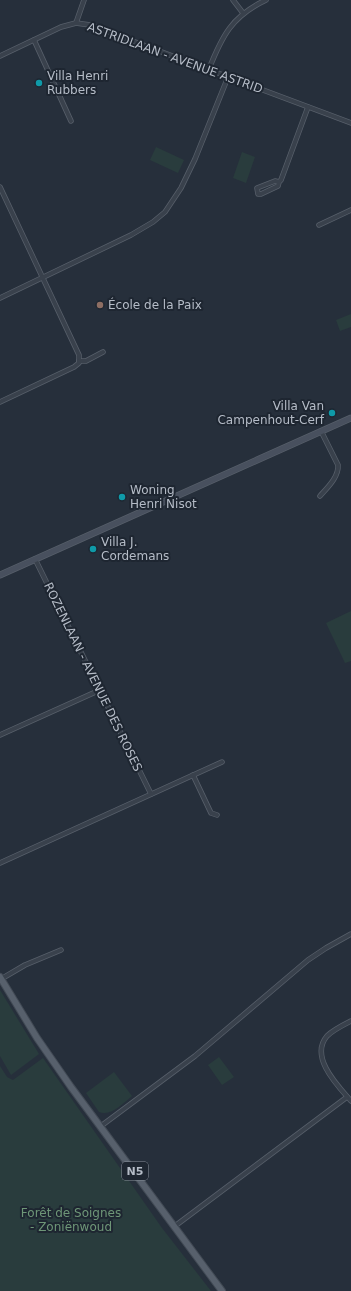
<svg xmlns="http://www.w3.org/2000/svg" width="351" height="1291" font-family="'DejaVu Sans',sans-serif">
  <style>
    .green { fill: #293c3d }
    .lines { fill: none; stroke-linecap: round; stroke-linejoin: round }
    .street-casing { stroke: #575f6a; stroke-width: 5.5 }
    .secondary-casing { stroke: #575f6a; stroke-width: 7 }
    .primary-casing { stroke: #424a55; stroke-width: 8 }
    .street { stroke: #39414c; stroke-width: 4 }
    .secondary { stroke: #48505e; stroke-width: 5.5 }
    .primary { stroke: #57606c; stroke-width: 6 }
    .culture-dot { fill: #0f9aa8; stroke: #1e2631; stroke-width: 1.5 }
    .education-dot { fill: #8d6e63; stroke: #1e2631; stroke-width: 1.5 }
    .labels { text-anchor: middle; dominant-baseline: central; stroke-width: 4; stroke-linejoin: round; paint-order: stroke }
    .shield { fill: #1e2631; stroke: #888f9a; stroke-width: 1 }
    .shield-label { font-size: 11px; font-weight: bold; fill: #b5bcc7 }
    .street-label { font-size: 12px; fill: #b5bcc7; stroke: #1e2631 }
    .poi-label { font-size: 12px; fill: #b5bcc7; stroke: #1e2631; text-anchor: start }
    .park-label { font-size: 12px; fill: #6e9677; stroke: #1e2631 }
  </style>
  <rect width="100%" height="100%" fill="#262f3b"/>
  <g class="green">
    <polygon points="156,147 184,160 178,173 150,160"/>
    <polygon points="242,152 255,157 246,183 233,178"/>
    <polygon points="351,314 351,327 340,331 336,320"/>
    <polygon points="351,611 351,661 345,663 326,623"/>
    <polygon points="0,990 39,1054 11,1075 0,1056"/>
    <polygon points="219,1057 234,1077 222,1085 208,1065"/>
    <polygon points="43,1058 162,1228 211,1291 0,1291 0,1066 7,1077 13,1080"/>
    <path d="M114,1072L132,1096C123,1103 111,1117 99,1112L86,1093Z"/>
  </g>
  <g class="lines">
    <defs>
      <g id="street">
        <polyline points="233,0 243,13"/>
        <polyline points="76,23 84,0"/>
        <polyline points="34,40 71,121"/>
        <polyline points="0,56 61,27 76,23 90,25 351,123"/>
        <path d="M209,69C222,36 232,16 266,0"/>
        <polyline points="279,182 278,186 261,194 258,194 257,188 275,181 279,182 281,180 308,107"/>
        <polyline points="0,187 79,355 79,361"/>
        <polyline points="319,225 351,210"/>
        <polyline points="0,298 131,235 153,222 165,212 181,188 195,159 228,77"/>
        <polyline points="0,402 74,367 79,363 79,361 86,361 103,352"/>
        <path d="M320,496C327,488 339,477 338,465L321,431"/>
        <polyline points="35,559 151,794"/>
        <polyline points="0,735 100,690"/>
        <polyline points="193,775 211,813 217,815"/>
        <polyline points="0,863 222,762"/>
        <polyline points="1,979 25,965 61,950"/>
        <path d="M351,1021C343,1025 333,1030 327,1036C309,1057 338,1086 351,1101"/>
        <polyline points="101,1126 195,1056 308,960 326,948 351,934"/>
        <polyline points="175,1226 347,1097"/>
      </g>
      <polyline id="secondary" points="0,575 351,418"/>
      <polyline id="primary" points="0,977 37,1038 71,1087 222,1291"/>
    </defs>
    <use href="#street" class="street-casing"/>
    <use href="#secondary" class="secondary-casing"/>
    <use href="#primary" class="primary-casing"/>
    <use href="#street" class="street"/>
    <use href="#secondary" class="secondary"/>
    <use href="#primary" class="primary"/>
  </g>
  <g class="culture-dot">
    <circle cx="39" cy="83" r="4"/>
    <circle cx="332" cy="413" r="4"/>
    <circle cx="122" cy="497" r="4"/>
    <circle cx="93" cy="549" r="4"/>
  </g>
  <circle class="education-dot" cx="100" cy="305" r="4"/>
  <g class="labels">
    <rect class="shield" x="122" y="1162" width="26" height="18" rx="3"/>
    <g class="shield-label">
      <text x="135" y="1171">N5</text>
    </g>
    <g class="street-label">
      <text transform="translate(175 58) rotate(20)">ASTRIDLAAN - AVENUE ASTRID</text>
      <text transform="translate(93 677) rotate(64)">ROZENLAAN - AVENUE DES ROSES</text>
    </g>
    <g class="poi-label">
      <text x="47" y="76">Villa Henri<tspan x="47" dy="14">Rubbers</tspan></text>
      <text x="108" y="305">École de la Paix</text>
      <text x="324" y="406" text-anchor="end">Villa Van<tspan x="324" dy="14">Campenhout-Cerf</tspan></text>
      <text x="130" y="490">Woning<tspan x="130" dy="14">Henri Nisot</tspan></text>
      <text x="101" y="542">Villa J.<tspan x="101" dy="14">Cordemans</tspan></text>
    </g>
    <g class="park-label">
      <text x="71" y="1213">Forêt de Soignes<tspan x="71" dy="14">- Zoniënwoud</tspan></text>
    </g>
  </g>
</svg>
